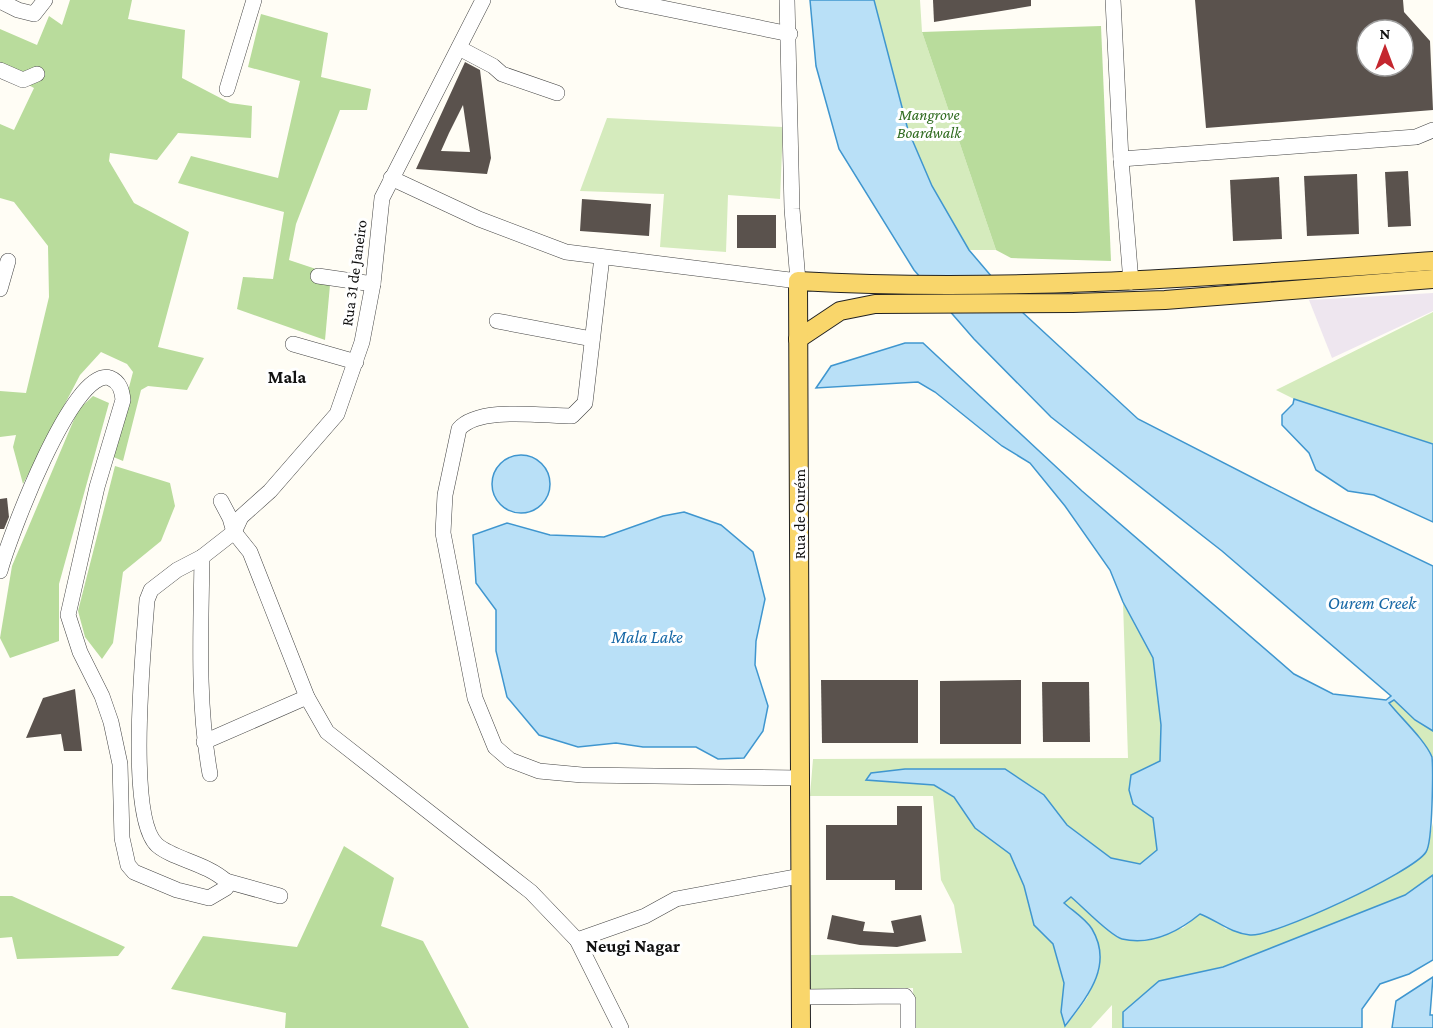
<svg xmlns="http://www.w3.org/2000/svg" width="1433" height="1028" font-family="'Crimson Pro',serif">
  <style>
    .industrial { fill: #eee6ef }
    .green { fill: #d5ebbd }
    .forest { fill: #b9dc9c }
    .water { fill: #b9e0f7; stroke: #3f96cf; stroke-width: 1.5 }
    .building { fill: #5a524d; fill-rule: evenodd }
    .lines { fill: none; stroke-linecap: round; stroke-linejoin: round }
    .minor-casing { stroke: #444; stroke-width: 16 }
    .major-casing { stroke: #222; stroke-width: 20 }
    .minor { stroke: #fff; stroke-width: 15 }
    .major { stroke: #f9d66b; stroke-width: 18 }
    .labels { text-anchor: middle; dominant-baseline: central; stroke-width: 6; stroke-linejoin: round; paint-order: stroke }
    .park-label { font-size: 16px; font-style: italic; fill: #2f6b1f; stroke: #fff }
    .street-label { font-size: 16px; fill: #111; stroke: #fff }
    .neighbourhood-label { font-size: 18px; font-weight: bold; fill: #111; stroke: #fff }
    .water-label { font-size: 18px; font-style: italic; fill: #1768a6; stroke: #fff }
  </style>
  <rect width="100%" height="100%" fill="#fffdf5"/>
  <polygon class="industrial" points="1433,293 1433,311 1332,358 1309,300"/>
  <g class="green">
    <polygon points="874,0 920,0 922,32 996,250 969,250 932,186 908,130"/>
    <polygon points="607,118 783,127 780,199 728,195 726,252 660,247 664,194 580,191"/>
    <polygon points="1433,312 1433,444 1294,399 1276,390"/>
    <polygon points="1123,602 1153,658 1161,725 1160,761 1131,776 1129,790 1153,818 1157,850 1140,864 1111,858 1067,825 1044,795 1005,769 867,780 934,785 954,797 975,828 1010,854 1024,886 1034,925 1053,944 1064,983 1061,1012 1066,1026 1087,998 1099,971 1091,927 1064,903 1071,897 1120,939 1183,928 1200,914 1214,919 1226,929 1426,852 1433,823 1433,875 1405,895 1223,967 1159,981 1123,1012 1123,1028 1112,1028 1112,1005 1091,1028 914,1028 913,988 810,990 811,955 962,953 954,905 941,880 933,796 810,796 813,759 1128,758"/>
    <polygon points="1393,699 1415,720 1433,731 1433,758 1389,703"/>
  </g>
  <g class="forest">
    <polygon points="70,0 132,0 128,19 185,30 182,78 230,103 252,106 251,138 178,133 157,160 110,153 109,161 134,203 189,232 158,347 204,358 187,390 148,386 141,390 123,461 111,456 133,372 127,364 101,352 80,375 23,484 13,447 16,435 0,437 0,391 26,393 49,297 48,246 14,202 0,198 0,124 14,130 34,88 0,69 0,29 37,45 49,16 62,25"/>
    <polygon points="261,14 328,33 321,77 371,89 367,110 340,110 296,224 289,260 331,274 325,340 237,309 243,277 273,279 284,212 178,183 191,156 278,178 300,81 248,67"/>
    <polygon points="1101,26 1111,261 1011,258 996,250 922,32"/>
    <polygon points="93,396 109,403 59,584 59,641 10,658 0,638 12,566 78,410"/>
    <polygon points="115,466 170,483 175,506 161,541 123,572 113,643 102,659 85,637 78,611"/>
    <polygon points="344,846 394,878 381,926 423,941 469,1028 285,1028 286,1013 171,989 203,936 297,947"/>
    <polygon points="0,896 12,896 125,947 118,956 17,959 12,937 0,938"/>
  </g>
  <g class="water">
    <path d="M810,0H874L908,130L932,186L969,250L1021,311L1138,419L1312,508L1433,566V731L1415,720L1394,700L1389,703C1401,718 1425,740 1432,757C1433,767 1433,842 1426,852C1414,872 1271,938 1250,935C1230,933 1218,921 1200,914C1178,932 1152,946 1122,939C1110,936 1082,906 1071,897L1064,903C1073,911 1086,919 1092,929C1114,966 1087,997 1065,1026L1061,1012L1064,983L1053,944L1034,925L1024,886L1010,854L975,828L954,797L934,785L866,780L871,773L905,769H1005L1044,795L1067,825L1111,858L1140,864L1157,850L1153,818L1133,804L1129,790L1131,775L1160,761L1161,725L1153,658L1123,602L1110,570L1065,506L1030,463L1002,446L935,392L918,382L816,388L831,366L905,343H923L1082,491L1294,674L1333,694L1386,700L1391,696L1222,551L1051,417L974,339L914,270L839,149L816,66Z"/>
    <polygon points="1294,399 1433,444 1433,522 1374,495 1348,491 1316,470 1309,453 1282,425 1282,415 1293,404"/>
    <circle cx="521" cy="484" r="29"/>
    <polygon points="684,512 721,525 753,552 765,599 756,641 755,665 768,706 763,731 744,758 718,759 696,747 643,747 616,743 578,747 539,735 507,697 496,651 496,610 476,583 473,535 507,523 550,535 604,537 663,516"/>
    <polygon points="1433,875 1433,960 1409,974 1380,984 1362,1009 1362,1028 1123,1028 1123,1012 1159,981 1223,967 1405,895"/>
    <polygon points="1433,977 1430,1015 1433,1015 1433,1028 1392,1028 1396,1001"/>
  </g>
  <g class="building">
    <polygon points="933,0 1031,0 1031,6 934,22"/>
    <path d="M1195,0H1403L1404,12L1430,41L1433,110L1206,128ZM1367,30H1403V66H1367Z"/>
    <path d="M465,62L480,70L491,158L487,174L416,169ZM463,105L470,152L441,151L449,133Z"/>
    <polygon points="1408,171 1411,226 1388,227 1385,172"/>
    <polygon points="1357,174 1359,234 1307,236 1304,176"/>
    <polygon points="1279,177 1282,239 1233,241 1230,180"/>
    <polygon points="582,199 651,204 649,236 580,231"/>
    <rect x="737" y="215" width="39" height="33"/>
    <polygon points="7,498 9,517 4,529 0,529 0,499"/>
    <polygon points="821,680 918,680 918,743 822,743"/>
    <polygon points="1021,680 1021,744 940,744 940,681"/>
    <polygon points="1042,682 1089,682 1090,742 1043,742"/>
    <polygon points="75,689 82,751 64,751 61,734 26,738 43,698"/>
    <polygon points="897,806 922,806 922,890 895,890 895,880 826,880 826,825 897,825"/>
    <polygon points="832,915 865,922 863,931 894,933 891,921 921,915 926,941 897,947 860,945 827,939"/>
  </g>
  <g class="lines">
    <defs>
      <g id="minor">
        <polyline points="623,0 790,34"/>
        <polyline points="1113,0 1121,159 1131,282"/>
        <polyline points="0,1 18,10 34,14 45,0"/>
        <polyline points="459,48 493,66 502,74 557,93"/>
        <polyline points="0,70 23,80 37,74"/>
        <polyline points="227,89 254,0"/>
        <polyline points="1121,159 1416,137 1433,130"/>
        <polyline points="391,178 479,219 566,252 798,281 792,209 787,0"/>
        <path d="M602,257L585,403L572,416C542,416 479,406 459,429L445,495L443,533L475,698L495,747L510,760L539,771L582,775L800,778"/>
        <polyline points="318,276 373,284"/>
        <polyline points="0,289 8,261"/>
        <polyline points="497,321 592,339"/>
        <polyline points="293,344 356,362"/>
        <polyline points="221,501 230,518 234,532 250,552 307,697 327,732 531,892 577,940 621,1028"/>
        <path d="M202,557C201,629 197,703 210,774"/>
        <path d="M0,571C8,541 73,365 110,378C120,382 122,391 123,400L97,487L68,615L80,652L102,696L111,722L120,764L122,838L128,865L134,872L177,890L209,898L226,888V881C206,863 173,859 157,845C126,817 144,644 147,600L151,590L177,570L202,557L234,532L241,517L270,491L337,414L362,342L373,284L382,198L483,0"/>
        <polyline points="204,742 307,697"/>
        <polyline points="226,881 280,896"/>
        <polyline points="577,940 645,916 676,899 800,876"/>
        <polyline points="801,997 905,996 908,1000 908,1028"/>
      </g>
      <g id="major">
        <polyline points="798,339 840,311 875,304 1073,303 1165,300 1433,279"/>
        <path d="M801,1028L798,281C1010,293 1221,276 1433,261"/>
      </g>
    </defs>
    <use href="#minor" class="minor-casing"/>
    <use href="#major" class="major-casing"/>
    <use href="#minor" class="minor"/>
    <use href="#major" class="major"/>
  </g>
  <g class="labels">
    <g class="park-label">
      <text x="929" y="114">Mangrove<tspan x="929" dy="18">Boardwalk</tspan></text>
    </g>
    <g class="street-label">
      <text transform="translate(354 273) rotate(-82)">Rua 31 de Janeiro</text>
      <text transform="translate(799 514) rotate(-90)">Rua de Ourém</text>
    </g>
    <g class="neighbourhood-label">
      <text x="287" y="377">Mala</text>
      <text x="633" y="946">Neugi Nagar</text>
    </g>
    <g class="water-label">
      <text x="1372" y="603">Ourem Creek</text>
      <text x="647" y="637">Mala Lake</text>
    </g>
  </g>
  <g transform="translate(1385 48)"><circle r="28" fill="#ffffff" stroke="#a0a0a0" stroke-width="1.5"/>
  <path d="M0-4.5L10 22L0 15L-10 22Z" fill="#c4262e"/>
  <text y="-9" font-size="16" font-weight="bold" text-anchor="middle" fill="#111111">N</text>
  </g>
</svg>
